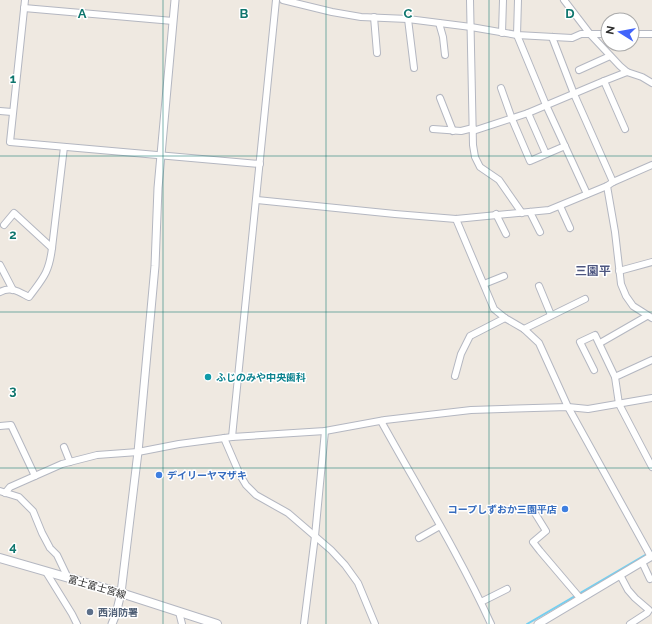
<svg xmlns="http://www.w3.org/2000/svg" width="652" height="624" font-family="Raleway,'Noto Sans JP',sans-serif">
  <style>
    .lines { fill: none; stroke-linecap: round; stroke-linejoin: round }
    .stream { stroke: #75cff0; stroke-width: 2 }
    .minor-casing { stroke: #b4b7c1; stroke-width: 8 }
    .tertiary-casing { stroke: #b4b7c1; stroke-width: 9 }
    .secondary-casing { stroke: #b4b7c1; stroke-width: 10 }
    .minor { stroke: #fff; stroke-width: 6 }
    .tertiary { stroke: #fff; stroke-width: 7 }
    .secondary { stroke: #fff; stroke-width: 8 }
    .grid { fill: none; stroke: #0f766e; stroke-width: 1; stroke-opacity: 0.55 }
    .culture-dot { fill: #0f9aa8; stroke: #fff; stroke-width: 1.5 }
    .shop-dot { fill: #3f7fe0; stroke: #fff; stroke-width: 1.5 }
    .service-dot { fill: #5c6f8a; stroke: #fff; stroke-width: 1.5 }
    .labels { text-anchor: middle; dominant-baseline: central; stroke-width: 3; stroke-linejoin: round; paint-order: stroke }
    .culture-label { font-size: 10px; font-weight: bold; fill: #0d838f; stroke: #fff; text-anchor: start }
    .shop-label { font-size: 10px; font-weight: bold; fill: #366cbe; stroke: #fff; text-anchor: start }
    .street-label { font-size: 10px; fill: #2e2e2e; stroke: #fff }
    .service-label { font-size: 10px; font-weight: bold; fill: #4e5e75; stroke: #fff; text-anchor: start }
    .quarter-label { font-size: 12px; font-weight: bold; fill: #4d5680; stroke: #fff }
    .grid-label { font-size: 13px; text-anchor: middle; font-weight: bold; fill: #0f766e; stroke: #fff; stroke-width: 3; stroke-linejoin: round; paint-order: stroke }
  </style>
  <rect width="100%" height="100%" fill="#efe9e1"/>
  <g class="lines">
    <polyline class="stream" points="527,624 652,551"/>
    <defs>
      <g id="minor">
        <polyline points="25,0 10,142 260,164"/>
        <polyline points="283,0 332,12 361,17 408,19 471,27 517,35 572,38 581,34 608,34"/>
        <polyline points="470,0 473,145 475,157 480,167 499,180 522,213"/>
        <polyline points="518,0 517,35 546,105 587,194"/>
        <polyline points="564,0 590,34 620,66 627,72 642,77 652,83"/>
        <polyline points="24,8 173,21"/>
        <polyline points="374,17 377,53"/>
        <polyline points="408,19 414,68"/>
        <polyline points="439,23 443,37 445,55"/>
        <polyline points="502,33 503,0"/>
        <polyline points="632,34 652,34"/>
        <polyline points="552,37 574,94 613,182"/>
        <polyline points="579,70 610,56"/>
        <polyline points="501,88 512,119 530,161 565,146"/>
        <polyline points="440,98 453,131"/>
        <polyline points="0,111 12,112"/>
        <polyline points="528,113 546,154"/>
        <polyline points="433,129 461,131 473,128"/>
        <polyline points="625,129 604,81 627,72"/>
        <polyline points="473,131 528,113 604,81"/>
        <polyline points="607,186 615,232 621,284 626,296 633,306 652,318"/>
        <polyline points="257,200 395,214 456,219 549,210 607,186 613,182 652,165"/>
        <polyline points="560,206 570,228"/>
        <polyline points="530,212 540,232"/>
        <polyline points="496,214 506,234"/>
        <polyline points="456,219 494,309 505,318 524,329 539,343 568,407 651,557"/>
        <polyline points="4,225 14,213 52,248"/>
        <polyline points="0,265 13,290"/>
        <polyline points="619,271 652,262"/>
        <polyline points="484,284 504,276"/>
        <polyline points="539,286 551,315"/>
        <path d="M0,292C11,286 19,292 29,297C43,278 49,273 52,248L64,147"/>
        <polyline points="524,329 585,299"/>
        <polyline points="600,343 647,316"/>
        <polyline points="652,360 615,377 619,404 652,467"/>
        <polyline points="594,370 580,342 595,335 615,377"/>
        <polyline points="455,376 461,354 470,336 505,318"/>
        <path d="M381,421C418,488 459,554 491,624"/>
        <polyline points="0,426 11,425 35,476"/>
        <polyline points="232,437 276,0"/>
        <polyline points="224,438 240,475 246,485 256,495 288,513 331,550 345,565 358,583 375,624"/>
        <polyline points="64,447 70,462"/>
        <polyline points="0,491 19,497 33,511 42,533 50,548 57,555 68,578"/>
        <polyline points="5,493 10,487 62,464 97,455 138,452 179,444 232,437 325,431 385,420 471,410 568,407 588,409 652,398"/>
        <polyline points="533,510 546,531 533,542 540,551 580,598"/>
        <polyline points="419,538 440,526"/>
        <polyline points="642,562 650,579"/>
        <polyline points="46,572 72,614 77,624"/>
        <polyline points="620,575 628,590 635,598 649,610 647,613 630,624"/>
        <polyline points="481,602 507,589"/>
        <polyline points="179,612 182,624"/>
        <polyline points="304,624 315,536 325,431"/>
      </g>
      <g id="tertiary">
        <polyline points="112,624 116,614 121,593 138,452 155,266 158,188 175,0"/>
        <polyline points="538,624 652,556"/>
      </g>
      <polyline id="secondary" points="0,558 121,593 217,624"/>
    </defs>
    <use href="#minor" class="minor-casing"/>
    <use href="#tertiary" class="tertiary-casing"/>
    <use href="#secondary" class="secondary-casing"/>
    <use href="#minor" class="minor"/>
    <use href="#tertiary" class="tertiary"/>
    <use href="#secondary" class="secondary"/>
  </g>
  <path class="grid" d="M163,0V624M326,0V624M489,0V624M0,156H652M0,312H652M0,468H652"/>
  <circle class="culture-dot" cx="208" cy="377" r="4"/>
  <g class="shop-dot">
    <circle cx="159" cy="475" r="4"/>
    <circle cx="565" cy="509" r="4"/>
  </g>
  <circle class="service-dot" cx="90" cy="612" r="4"/>
  <g class="labels">
    <g class="culture-label">
      <text x="216" y="377">ふじのみや中央歯科</text>
    </g>
    <g class="shop-label">
      <text x="167" y="475">デイリーヤマザキ</text>
      <text x="557" y="509" text-anchor="end">コープしずおか三園平店</text>
    </g>
    <g class="street-label">
      <text transform="translate(97 587) rotate(16)">富士富士宮線</text>
    </g>
    <g class="service-label">
      <text x="98" y="612">西消防署</text>
    </g>
    <g class="quarter-label">
      <text x="593" y="271">三園平</text>
    </g>
  </g>
  <g class="grid-label">
    <text x="82" y="18">A</text>
    <text x="244" y="18">B</text>
    <text x="408" y="18">C</text>
    <text x="570" y="18">D</text>
    <text x="13" y="83">1</text>
    <text x="13" y="239">2</text>
    <text x="13" y="395">3</text>
    <text x="13" y="551">4</text>
  </g>
  <g transform="translate(620 32) rotate(281)"><circle r="19" fill="#ffffff" stroke="#ababab"/>
  <path d="M0-3L7 15L0 10L-7 15Z" fill="#4264fb"/>
  <text y="-6" font-size="11" font-weight="bold" text-anchor="middle" fill="#2e2e2e">N</text>
  </g>
</svg>
